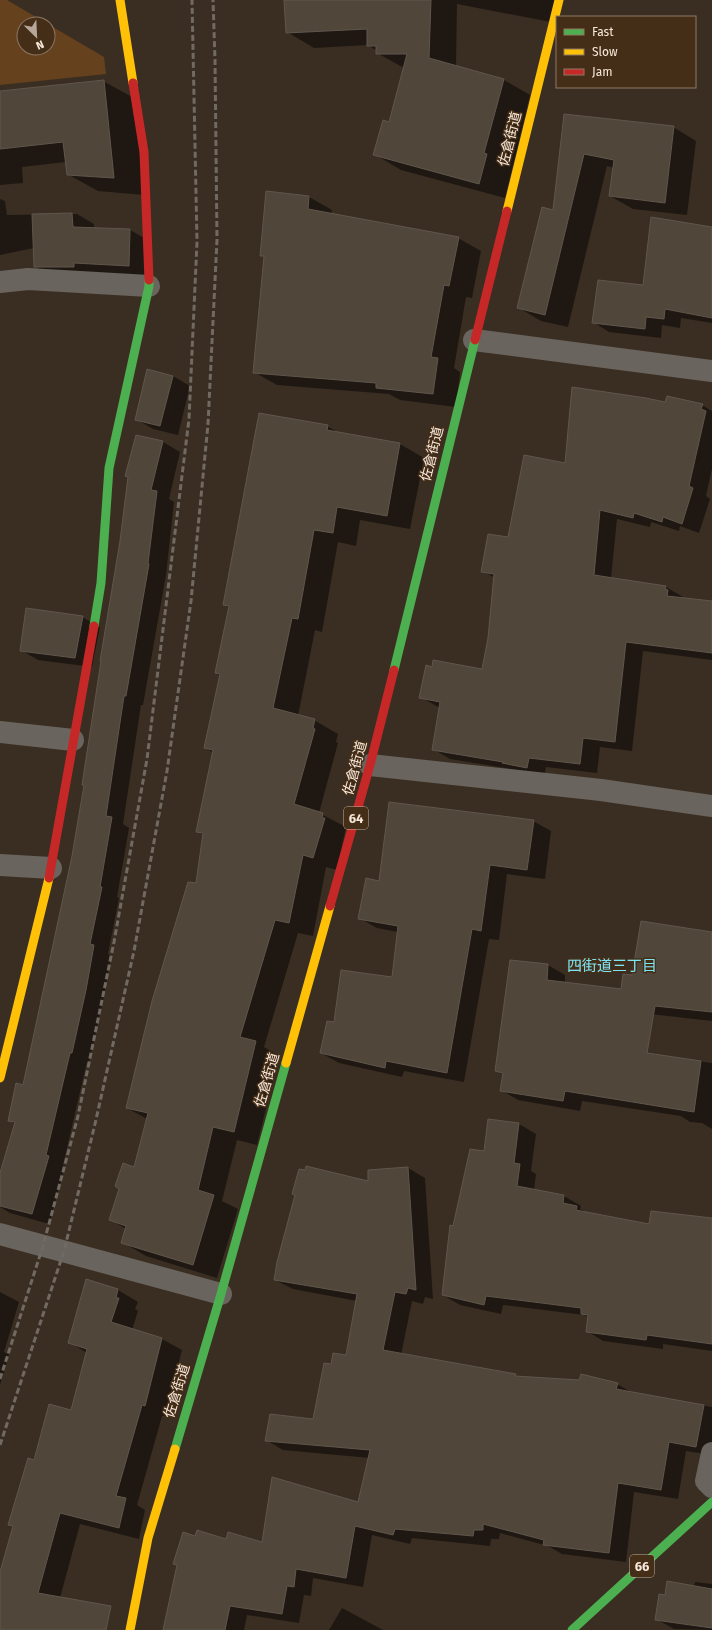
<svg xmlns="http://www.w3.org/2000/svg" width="712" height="1630" font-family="'Fira Sans','Noto Sans JP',sans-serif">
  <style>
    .green { fill: #65411d; fill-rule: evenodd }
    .shadow { fill: #0007 }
    .building { fill: #50463a; stroke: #60564c }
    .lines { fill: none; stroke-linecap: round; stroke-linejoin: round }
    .street { stroke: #69645e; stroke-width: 22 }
    .fast { stroke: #4caf50; stroke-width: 9 }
    .slow { stroke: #ffc107; stroke-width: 9 }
    .jam { stroke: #c62828; stroke-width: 9 }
    .rail { stroke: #716a63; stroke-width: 3; stroke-dasharray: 6 3; stroke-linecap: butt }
    .labels { text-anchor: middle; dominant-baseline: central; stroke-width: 3; stroke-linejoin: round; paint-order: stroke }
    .shield { fill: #452e17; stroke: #c2b0a0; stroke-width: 1 }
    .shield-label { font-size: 13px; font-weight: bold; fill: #f8e8db }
    .street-label { font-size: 14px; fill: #f8e8db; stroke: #452e17 }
    .neighbourhood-label { font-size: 15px; fill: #7ce4f7; stroke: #452e17 }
  </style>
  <rect width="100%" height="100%" fill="#3a2e22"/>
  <path class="green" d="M0,0H7L104,57L106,74L0,85ZM24,24H48V48H24Z"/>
  <g class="shadow">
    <polygon points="285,0 561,0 556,23 457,4 456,66 504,80 530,95 505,198 401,170 374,154 389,124 404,68 377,53 377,51 368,45 314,48 287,32"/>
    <polygon points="103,81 134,98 144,195 98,191 67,174 66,162 22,167 23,183 0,185 0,92"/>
    <polygon points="565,115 673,127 696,141 687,215 633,209 610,196 614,168 607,166 568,327 541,321 519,308 554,211"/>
    <polygon points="267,192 309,197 332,210 331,214 458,238 481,251 472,298 466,297 454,368 460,372 456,407 400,400 389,394 277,385 254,372 264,257 261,255"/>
    <polygon points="0,199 5,201 7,215 77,214 94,224 94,229 130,230 148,240 146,276 52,276 34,266 34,248 0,255"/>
    <polygon points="712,228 712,323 681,318 680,328 662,325 661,338 609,332 593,322 643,287"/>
    <polygon points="173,376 190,386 178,435 153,429 136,419"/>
    <polygon points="666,403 702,405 712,411 712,469 706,496 710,499 699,533 680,526 679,531 651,522 650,527 617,519 611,578 666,587 683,597 682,599 712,602 712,660 643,651 632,751 600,747 597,773 546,767 544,777 517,770 450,759 433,749 440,708 420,697 433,668 483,671 489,638 495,578 483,571 565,465"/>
    <polygon points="327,426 339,433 400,444 424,458 410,529 360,520 356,546 338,542 322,632 315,630 298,716 314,720 338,734 336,742 338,743 319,813 346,827 337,870 326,867 313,936 298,933 264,1047 279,1056 257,1145 237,1140 222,1201 238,1209 217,1278 146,1256 122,1242 126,1229 111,1220 134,1168 147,1119 127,1108 197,884 204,835 197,831 214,753 205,748 220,676 216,673 229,608 224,604"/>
    <polygon points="163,442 180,452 169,499 174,502 166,575 143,705 141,705 123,824 129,828 117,897 119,898 108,954 111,956 103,1001 89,1062 87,1062 63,1165 65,1166 49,1224 10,1213 0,1207 0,1177 15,1124 9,1120 24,1086 73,856 102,661"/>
    <polygon points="82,617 100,627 92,667 38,660 21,650"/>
    <polygon points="533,821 551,831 545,879 507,874 499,940 489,939 464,1082 404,1071 402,1077 339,1063 321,1053 335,1024 393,978 398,932 377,928 359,918 380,882"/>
    <polygon points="712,933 712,1021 641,1013 632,977"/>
    <polygon points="511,961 548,965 565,975 565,983 590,1046 712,1063 712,1129 702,1123 690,1122 681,1116 582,1101 580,1111 518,1100 501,1090 504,1075 496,1070"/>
    <polygon points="519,1124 536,1134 531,1171 536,1174 534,1190 564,1196 581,1206 580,1209 586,1212 650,1225 712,1233 712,1351 663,1344 663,1349 603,1341 587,1331 588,1317 584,1315 503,1305 501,1314 460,1305 443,1295 454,1227 484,1152"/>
    <polygon points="408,1168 425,1178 433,1299 425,1297 423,1304 412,1301 401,1355 518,1377 617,1384 633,1393 712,1407 712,1455 686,1451 678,1499 634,1492 626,1562 562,1554 548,1546 500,1533 499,1539 491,1539 490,1546 412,1538 410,1544 372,1535 363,1587 313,1578 311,1596 304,1595 299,1623 247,1615 244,1630 164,1630 178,1566 174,1564 196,1537 263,1543 359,1504 370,1458 283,1450 266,1440 314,1420 331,1366 346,1357 357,1301 293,1289 275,1280 296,1196 293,1194 370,1182"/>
    <polygon points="86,1281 118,1290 138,1302 135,1309 138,1311 132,1330 162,1339 182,1350 165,1416 162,1416 137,1505 145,1510 139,1539 80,1524 60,1598 74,1630 0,1630 0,1576 13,1527 10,1524 35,1461 72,1412 87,1353 69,1342"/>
    <polygon points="0,1292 19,1302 4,1352 9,1355 0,1385"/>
    <polygon points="695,1582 712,1584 712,1630 674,1629 656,1619 666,1596 694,1586"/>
    <polygon points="342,1608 383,1630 329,1630"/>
  </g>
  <g class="building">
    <polygon points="284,0 431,0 429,58 504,79 484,153 487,154 479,184 373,155 383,120 389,122 407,54 376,54 376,46 367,46 367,29 286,33"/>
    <polygon points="104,80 114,178 67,175 63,142 0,149 0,91"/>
    <polygon points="564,114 674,126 665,203 609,196 614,160 584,154 545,315 517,308 542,207 553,210"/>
    <polygon points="266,191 309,196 308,209 459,237 449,286 444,285 431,357 438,358 433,394 376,388 376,383 253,373 264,256 260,256"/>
    <polygon points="72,213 73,227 130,229 129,266 74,263 74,267 34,267 32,214"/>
    <polygon points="651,217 712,227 712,318 665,309 664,319 646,317 645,329 592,323 598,280 643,285"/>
    <polygon points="147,369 173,376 160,426 135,420"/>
    <polygon points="572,387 646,398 665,402 667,396 703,404 701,409 706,411 689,486 693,488 682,524 663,517 662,522 634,513 633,518 600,510 594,575 666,586 665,589 668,590 667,596 712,601 712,653 626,642 615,742 583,738 580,764 529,758 527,768 502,763 503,762 432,750 440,702 419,698 426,665 432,667 433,660 482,669 488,638 494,574 481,572 488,534 508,537 524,455 565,463"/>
    <polygon points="259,413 328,425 327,430 400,443 387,516 337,507 333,533 314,530 298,619 292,618 273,708 315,719 313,728 315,729 294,804 323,813 322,818 325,818 313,858 303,855 289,923 275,920 240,1037 256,1041 234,1132 213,1127 198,1190 214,1195 193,1265 121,1243 126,1226 109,1220 119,1189 115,1186 123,1163 134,1167 148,1113 126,1108 152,1001 188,882 196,883 203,833 196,832 213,750 204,748 220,674 215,673 229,606 223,605"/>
    <polygon points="136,435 163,441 151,490 157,491 148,563 149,564 126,696 124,696 106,816 112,817 100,887 102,887 90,944 94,945 86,990 72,1053 70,1053 46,1155 49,1156 32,1214 0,1206 0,1173 15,1122 8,1121 16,1083 23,1085 72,856 84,785 82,785 101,661 100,661 120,541 128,477 125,476"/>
    <polygon points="26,608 83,616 75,658 20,651"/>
    <polygon points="389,802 534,820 527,870 490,865 481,931 472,929 447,1073 386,1061 385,1068 320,1053 327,1021 334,1022 341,970 392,977 398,926 358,919 366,878 379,881"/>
    <polygon points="641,921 712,932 712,1012 655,1006 647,1053 701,1061 694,1112 565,1091 563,1101 500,1091 503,1073 495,1071 510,960 548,964 547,980 621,989 623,974 632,975"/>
    <polygon points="488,1119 519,1123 514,1163 520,1164 517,1186 564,1195 563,1203 577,1206 576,1210 649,1224 651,1211 712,1218 712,1344 647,1335 646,1340 586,1332 588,1315 581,1314 581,1308 486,1296 484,1305 442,1295 450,1225 453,1226 470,1149 484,1151"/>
    <polygon points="306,1166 368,1181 368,1170 408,1167 416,1290 408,1288 406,1294 395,1292 383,1350 516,1374 515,1376 579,1380 581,1374 618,1383 616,1389 704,1405 696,1447 669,1442 661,1490 618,1483 609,1553 543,1545 544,1540 483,1524 483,1530 474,1530 473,1536 395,1529 393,1535 355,1526 346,1578 296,1569 294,1587 287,1586 282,1614 230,1606 225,1630 163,1630 177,1565 173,1564 183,1532 195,1536 197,1530 226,1539 228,1532 262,1542 272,1477 358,1502 370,1450 265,1441 270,1414 313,1419 324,1363 331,1364 333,1353 346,1355 357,1294 274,1280 277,1262 295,1195 292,1194 299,1169 305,1170"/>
    <polygon points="86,1279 118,1289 116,1298 119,1298 111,1322 162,1338 145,1406 142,1405 116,1496 126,1498 119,1528 60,1513 38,1593 111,1606 106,1630 0,1630 0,1572 13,1526 8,1525 28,1458 34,1460 49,1404 71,1410 87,1349 68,1343"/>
    <polygon points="667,1581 712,1589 712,1628 655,1620 659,1594 665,1595"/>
  </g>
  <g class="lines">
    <g class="street">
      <polyline points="0,282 28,279 149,286"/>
      <polyline points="474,340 712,371"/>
      <polyline points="0,732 73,740"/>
      <polyline points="370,765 601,790 712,806"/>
      <polyline points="0,865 51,868"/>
      <polyline points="0,1234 221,1294"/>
      <polyline points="712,1453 706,1481 712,1487"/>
    </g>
    <g class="fast">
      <polyline points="94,626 101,583 109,468 149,286 149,280"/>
      <polyline points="394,670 475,340"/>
      <polyline points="175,1449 221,1294 286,1063"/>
      <polyline points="572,1630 712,1502"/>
    </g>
    <g class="slow">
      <polyline points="120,0 133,83"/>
      <polyline points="507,211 559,0"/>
      <polyline points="286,1063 330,906"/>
      <polyline points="0,1078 49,878"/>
      <polyline points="130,1630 148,1538 175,1449"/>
    </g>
    <g class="jam">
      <polyline points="133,83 144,152 149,280"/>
      <polyline points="475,340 507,211"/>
      <polyline points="49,878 94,626"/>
      <polyline points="330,906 370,765 394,670"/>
    </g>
    <g class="rail">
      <polyline points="0,1379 43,1246 78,1116 114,942 147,759 189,419 197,242 192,0"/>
      <polyline points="0,1445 64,1251 95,1124 134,951 167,771 191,601 208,424 217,240 215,60 213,0"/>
    </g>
  </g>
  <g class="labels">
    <g class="shield">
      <rect x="344" y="807" width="24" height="22" rx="3"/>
      <rect x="630" y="1555" width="24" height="22" rx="3"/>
    </g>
    <g class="shield-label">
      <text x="356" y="818">64</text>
      <text x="642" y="1566">66</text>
    </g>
    <g class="street-label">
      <text transform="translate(510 139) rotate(-76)">佐倉街道</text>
      <text transform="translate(432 454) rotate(-76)">佐倉街道</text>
      <text transform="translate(355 768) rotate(-75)">佐倉街道</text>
      <text transform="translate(267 1080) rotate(-74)">佐倉街道</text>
      <text transform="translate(177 1391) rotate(-73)">佐倉街道</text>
    </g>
    <g class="neighbourhood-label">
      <text x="612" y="966">四街道三丁目</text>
    </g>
  </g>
  <rect x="556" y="16" width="140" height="72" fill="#452e17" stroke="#8d7865"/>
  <rect x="564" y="29" width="20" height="6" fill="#4caf50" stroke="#8d7865"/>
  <text x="592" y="36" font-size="12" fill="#f8e8db">Fast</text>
  <rect x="564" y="49" width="20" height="6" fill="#ffc107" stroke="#8d7865"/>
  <text x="592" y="56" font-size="12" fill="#f8e8db">Slow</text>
  <rect x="564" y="69" width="20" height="6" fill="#c62828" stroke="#8d7865"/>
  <text x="592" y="76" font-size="12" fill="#f8e8db">Jam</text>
  <g transform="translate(36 36) rotate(156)"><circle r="19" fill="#452e17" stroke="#8d7865"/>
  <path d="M0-3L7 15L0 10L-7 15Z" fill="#b6a79a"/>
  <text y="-6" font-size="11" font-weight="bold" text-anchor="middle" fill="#f8e8db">N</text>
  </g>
</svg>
